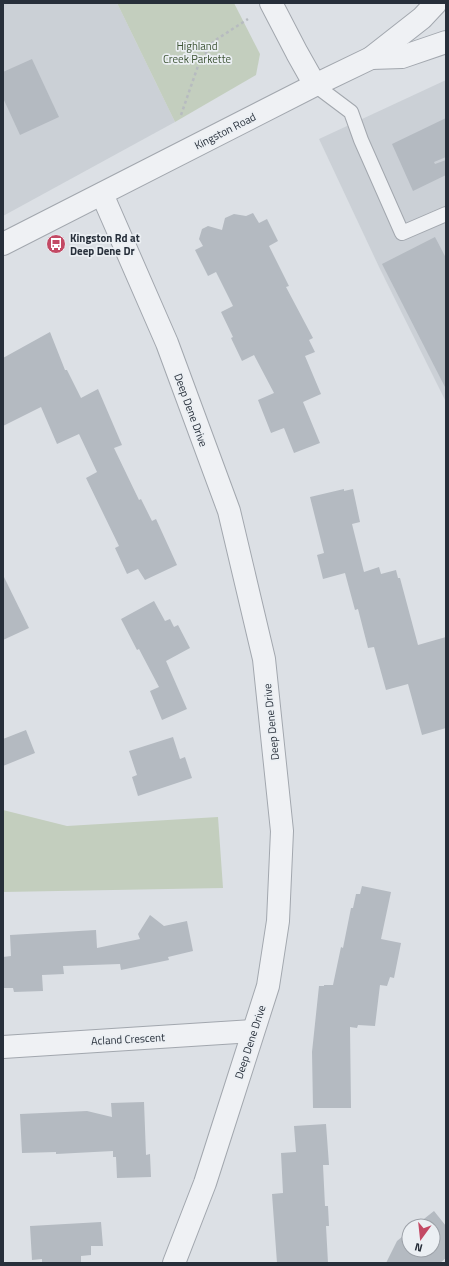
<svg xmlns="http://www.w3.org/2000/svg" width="449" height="1266" font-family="'Titillium Web',sans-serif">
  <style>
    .built { fill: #cbd0d6 }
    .green { fill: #c3cebe }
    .building { fill: #b4bac1 }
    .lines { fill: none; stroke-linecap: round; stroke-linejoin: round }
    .service-casing { stroke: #a2a7ae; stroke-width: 16 }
    .minor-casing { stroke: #a2a7ae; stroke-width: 24 }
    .tertiary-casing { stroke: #a2a7ae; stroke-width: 24 }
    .path { stroke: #b7bbc0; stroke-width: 2.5; stroke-dasharray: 3 3; stroke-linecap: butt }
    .service { stroke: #eff1f4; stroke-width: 14 }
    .minor { stroke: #eff1f4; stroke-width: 22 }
    .tertiary { stroke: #eff1f4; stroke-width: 22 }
    .labels { text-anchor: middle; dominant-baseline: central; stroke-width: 3.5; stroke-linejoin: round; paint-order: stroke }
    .park-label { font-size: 11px; fill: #3e5536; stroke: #ebeff3 }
    .street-label { font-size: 11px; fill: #272f3a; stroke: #ebeff3 }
    .poi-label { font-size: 11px; font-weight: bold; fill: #272f3a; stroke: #ebeff3; text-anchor: start }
  </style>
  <rect width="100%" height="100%" fill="#dce0e5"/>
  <g class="built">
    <polygon points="3,3 117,3 175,122 3,216"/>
    <polygon points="446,80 446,402 380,269 319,139"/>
  </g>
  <g class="green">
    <polygon points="117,3 234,3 260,54 256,75 175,122"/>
    <polygon points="3,810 67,826 218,817 223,888 3,892"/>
  </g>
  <g class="building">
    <polygon points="32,59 59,117 20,135 3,98 3,72"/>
    <polygon points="446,118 446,157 434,162 435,164 446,160 446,175 413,191 392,144"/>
    <polygon points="253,213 259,223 267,219 278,241 269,246 289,286 286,287 313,338 309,340 315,352 305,356 321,394 303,402 320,443 294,453 284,428 271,433 258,400 274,393 254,355 242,361 231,338 233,337 221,312 233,306 216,272 208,276 195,250 203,246 199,239 202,229 208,226 222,230 225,218 234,214 246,216"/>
    <polygon points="435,237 446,258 446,389 382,264"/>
    <polygon points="50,332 65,370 67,370 81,398 98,389 122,445 114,448 139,500 141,499 152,521 156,519 177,565 145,580 138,569 127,574 115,548 119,546 86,478 97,472 79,434 57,444 41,407 3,426 3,358"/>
    <polygon points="344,489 344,491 353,489 360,522 352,524 364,572 379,567 381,574 396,570 398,578 400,578 418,645 446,637 446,728 422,735 408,684 386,690 374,647 368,648 358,609 355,610 345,573 323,579 317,555 324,553 310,497"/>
    <polygon points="3,575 29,628 3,640"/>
    <polygon points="154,601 165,621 170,619 174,627 178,625 190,648 166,661 187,709 162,720 150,691 159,687 139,649 137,650 121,619"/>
    <polygon points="26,730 35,753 3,766 3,739"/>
    <polygon points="173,737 180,759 185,757 192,778 138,796 132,777 137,775 129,751"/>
    <polygon points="362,886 391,892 381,939 401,943 394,978 390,977 387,986 380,985 375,1026 358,1025 357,1028 350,1027 351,1108 313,1108 312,1052 319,986 324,986 324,985 333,985 341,947 343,948 351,908 353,908 356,894 360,894"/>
    <polygon points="150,915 164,926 187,921 193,951 168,957 169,960 121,970 120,964 63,966 64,974 42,975 43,991 14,992 13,988 4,988 3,957 11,956 10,935 96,930 97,948 140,939 138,934"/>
    <polygon points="144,1102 146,1155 150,1154 151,1177 117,1178 116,1157 113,1157 113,1151 56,1154 56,1152 22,1153 20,1114 87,1111 112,1117 111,1103"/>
    <polygon points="326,1124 329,1165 323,1165 325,1206 328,1206 329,1226 326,1226 328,1263 277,1263 272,1194 283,1193 281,1153 296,1152 294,1126"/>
    <polygon points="434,1211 446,1226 446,1258 440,1263 386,1263 397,1241 409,1231 409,1250 433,1250 433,1226 415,1226"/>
    <polygon points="101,1222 103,1246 91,1246 91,1255 81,1256 81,1263 42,1263 42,1259 32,1260 30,1226"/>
  </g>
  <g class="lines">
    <defs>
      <polyline id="service" points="315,85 351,112 361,140 402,233 446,214"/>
      <g id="minor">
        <polyline points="102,194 167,343 229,511 264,659 282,831 278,921 268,986 205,1183 174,1263"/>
        <polyline points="3,1047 253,1031"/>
      </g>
      <g id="tertiary">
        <polyline points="271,3 297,53 315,85"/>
        <polyline points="371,58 402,57 446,42"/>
        <polyline points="3,244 315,85 371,58 422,18 436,3"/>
      </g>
    </defs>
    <use href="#service" class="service-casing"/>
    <use href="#minor" class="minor-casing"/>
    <use href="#tertiary" class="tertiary-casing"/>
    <polyline class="path" points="181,115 199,63 214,41 248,19"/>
    <use href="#service" class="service"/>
    <use href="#minor" class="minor"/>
    <use href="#tertiary" class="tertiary"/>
  </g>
  <defs>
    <symbol id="bus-disc" viewBox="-11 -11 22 22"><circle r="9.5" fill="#c34964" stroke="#ebeff3"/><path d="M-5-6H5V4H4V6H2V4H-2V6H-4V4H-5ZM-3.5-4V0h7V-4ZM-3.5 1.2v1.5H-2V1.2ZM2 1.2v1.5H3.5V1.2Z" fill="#fff"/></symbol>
  </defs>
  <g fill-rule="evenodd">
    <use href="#bus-disc" x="45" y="233" width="22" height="22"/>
  </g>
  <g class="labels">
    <g class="park-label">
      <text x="197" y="46">Highland<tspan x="197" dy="13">Creek Parkette</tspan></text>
    </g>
    <g class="street-label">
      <text transform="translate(225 131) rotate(-27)">Kingston Road</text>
      <text transform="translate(191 410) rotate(70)">Deep Dene Drive</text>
      <text transform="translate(271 722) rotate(-96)">Deep Dene Drive</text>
      <text transform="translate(128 1039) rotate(-3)">Acland Crescent</text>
      <text transform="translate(250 1042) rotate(-72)">Deep Dene Drive</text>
    </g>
    <g class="poi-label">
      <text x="70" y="238">Kingston Rd at<tspan x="70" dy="13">Deep Dene Dr</tspan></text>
    </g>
  </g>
  <rect width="449" height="1266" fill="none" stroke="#272f3a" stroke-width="8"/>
  <g transform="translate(421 1238) rotate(195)"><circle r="19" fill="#ebeff3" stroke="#9da2a9"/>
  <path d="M0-3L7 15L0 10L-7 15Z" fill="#c34964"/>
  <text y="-6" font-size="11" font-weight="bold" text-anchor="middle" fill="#272f3a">N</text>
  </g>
</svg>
